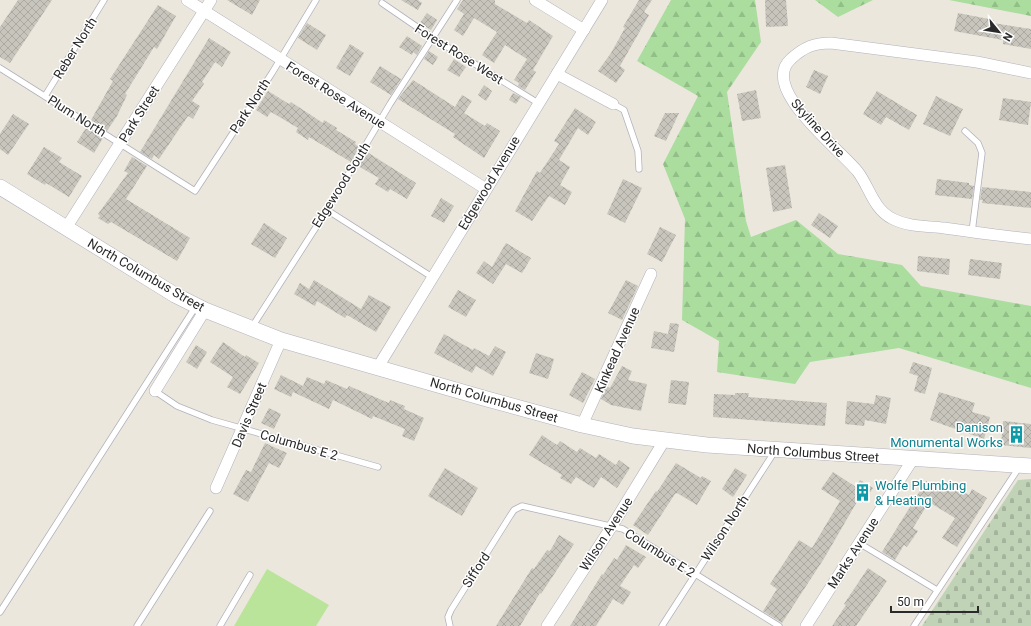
<svg xmlns="http://www.w3.org/2000/svg" width="1031" height="626" font-family="Roboto,sans-serif">
  <style>
    .forest { fill: url(#forest-firs) }
    .cemetery { fill: url(#cemetery-stones) }
    .pitch { fill: #bae49a }
    .building { fill: url(#building-cross-hatch) }
    .lines { fill: none; stroke-linecap: round; stroke-linejoin: round }
    .service-casing { stroke: #b1b1bd; stroke-width: 7 }
    .minor-casing { stroke: #b1b1bd; stroke-width: 12 }
    .secondary-casing { stroke: #b1b1bd; stroke-width: 16 }
    .service { stroke: #fff; stroke-width: 5.5 }
    .minor { stroke: #fff; stroke-width: 11 }
    .secondary { stroke: #fff; stroke-width: 15 }
    .labels { text-anchor: middle; dominant-baseline: central; stroke-width: 3; stroke-linejoin: round; paint-order: stroke }
    .street-label { font-size: 13px; fill: #2a2a2a; stroke: #fff }
    .culture-label { font-size: 13px; fill: #0d838f; stroke: #fff; text-anchor: end }
  </style>
  <defs>
    <pattern id="forest-firs" width="22" height="20" patternUnits="userSpaceOnUse"><rect width="22" height="20" fill="#aadd9e"/><path d="M5 1l3.5 6h-7zM16 11l3.5 6h-7z" fill="#92be88"/></pattern>
    <pattern id="cemetery-stones" width="16" height="16" patternUnits="userSpaceOnUse"><rect width="16" height="16" fill="#c0d3b6"/><path d="M2 7V4a2 2 0 0 1 4 0v3zM10 15v-3a2 2 0 0 1 4 0v3z" fill="#a5b59d"/></pattern>
    <pattern id="building-cross-hatch" width="8" height="8" patternUnits="userSpaceOnUse"><rect width="8" height="8" fill="#c7c5bc"/><path d="M0 0l8 8M0 8l8-8" fill="none" stroke="#aba9a2"/></pattern>
  </defs>
  <rect width="100%" height="100%" fill="#ebe7dd"/>
  <g class="forest">
    <polygon points="671,0 755,0 761,42 727,92 746,221 751,237 796,220 838,254 902,265 921,286 1031,306 1031,388 899,348 810,362 795,384 717,372 719,341 682,320 685,219 663,164 698,96 637,61"/>
    <polygon points="815,0 873,0 838,17"/>
    <polygon points="949,0 1031,0 1031,16"/>
  </g>
  <polygon class="cemetery" points="1031,479 1031,626 922,626 1018,480"/>
  <polygon class="pitch" points="267,569 329,605 316,626 234,626"/>
  <g class="building">
    <polygon points="18,0 52,0 10,63 0,57 0,27"/>
    <polygon points="227,0 260,0 252,15"/>
    <polygon points="401,0 418,0 422,3 418,10"/>
    <polygon points="463,0 495,0 495,4 527,23 529,20 553,36 533,70 536,72 525,90 518,86 519,83 514,80 527,59 505,45 494,63 482,55 497,32 474,18 463,36 454,30 464,14 457,9"/>
    <polygon points="639,0 652,0 644,12 649,15 620,66 625,70 616,83 598,71 611,53 625,28 623,27"/>
    <polygon points="765,0 786,0 788,26 766,27"/>
    <polygon points="158,5 176,16 157,49 154,47 125,94 127,95 117,116 107,131 91,120 113,81 110,79"/>
    <polygon points="427,13 437,20 431,30 420,23"/>
    <polygon points="958,13 994,20 993,23 1031,29 1031,49 1003,44 1003,40 954,31"/>
    <polygon points="307,23 326,35 317,50 298,38"/>
    <polygon points="407,36 422,46 417,55 413,52 412,55 399,47"/>
    <polygon points="209,38 231,52 222,67 215,62 202,82 204,84 192,101 200,106 193,119 188,116 159,159 154,155 152,159 140,152"/>
    <polygon points="350,44 364,53 350,76 336,68"/>
    <polygon points="429,51 438,57 433,65 424,59"/>
    <polygon points="454,59 466,67 459,77 447,70"/>
    <polygon points="380,66 401,79 391,95 370,82"/>
    <polygon points="814,70 828,76 820,94 806,87"/>
    <polygon points="413,80 455,107 462,95 472,101 464,113 485,126 487,123 500,131 484,158 453,137 455,134 398,99"/>
    <polygon points="484,85 492,91 486,101 478,95"/>
    <polygon points="756,90 761,118 742,121 737,94"/>
    <polygon points="268,91 289,104 291,102 323,123 324,120 337,128 336,130 356,142 355,144 359,147 351,162 309,137 308,140 296,132 298,128 271,112 267,117 256,110"/>
    <polygon points="877,91 917,115 909,130 886,117 881,125 863,114"/>
    <polygon points="513,93 521,97 516,104 509,100"/>
    <polygon points="936,96 963,109 950,136 923,124"/>
    <polygon points="1003,98 1031,102 1028,125 999,120"/>
    <polygon points="575,108 596,122 588,135 578,128 559,160 570,167 560,185 572,192 565,205 549,196 532,221 515,211 537,171 540,173 559,144 554,141"/>
    <polygon points="665,113 679,113 666,141 654,136"/>
    <polygon points="13,114 29,124 8,155 0,149 0,134"/>
    <polygon points="86,128 103,138 94,153 77,142"/>
    <polygon points="44,147 62,158 59,162 82,176 69,197 46,183 45,185 27,174"/>
    <polygon points="367,152 416,183 407,199 390,189 388,192 375,184 379,178 358,166"/>
    <polygon points="132,157 147,166 126,199 190,238 177,261 111,222 108,224 98,218 100,216 98,214 128,173 124,171"/>
    <polygon points="785,165 792,208 773,212 766,168"/>
    <polygon points="623,179 642,188 625,223 607,214"/>
    <polygon points="937,179 969,183 969,185 974,186 972,199 935,195"/>
    <polygon points="982,187 1031,192 1031,208 982,203 983,200 980,200"/>
    <polygon points="441,198 454,206 444,223 431,216"/>
    <polygon points="819,213 838,226 830,238 811,225"/>
    <polygon points="264,223 287,238 275,258 251,244"/>
    <polygon points="660,227 676,235 662,262 647,254"/>
    <polygon points="506,243 531,258 522,273 506,264 493,284 476,273 484,261 492,267"/>
    <polygon points="918,256 950,259 949,275 917,271"/>
    <polygon points="970,259 1002,263 1000,279 968,275"/>
    <polygon points="314,280 361,309 369,295 391,307 376,332 347,315 345,318 317,301 315,306 294,294 300,283 309,289"/>
    <polygon points="626,280 638,286 622,320 608,313"/>
    <polygon points="458,290 476,300 466,317 448,307"/>
    <polygon points="670,323 679,324 674,352 651,348 654,331 668,334"/>
    <polygon points="444,334 473,350 474,348 489,356 495,346 506,352 493,376 476,366 472,373 434,353"/>
    <polygon points="223,342 245,357 246,355 259,363 240,394 227,387 233,377 210,362"/>
    <polygon points="196,345 207,352 197,369 186,362"/>
    <polygon points="536,353 554,359 548,379 529,373"/>
    <polygon points="913,362 932,368 925,394 914,391 918,376 909,373"/>
    <polygon points="622,366 632,371 628,380 647,384 641,411 611,405 601,399 607,386 610,388"/>
    <polygon points="582,372 595,379 583,403 569,395"/>
    <polygon points="281,375 303,386 307,377 324,384 326,380 347,389 349,386 389,403 390,400 405,406 404,409 424,418 414,441 402,436 405,429 373,416 372,419 333,400 329,409 293,392 291,397 274,389"/>
    <polygon points="671,380 689,382 686,405 668,403"/>
    <polygon points="939,392 975,403 972,412 990,417 984,439 930,420"/>
    <polygon points="735,393 749,393 748,397 827,403 825,426 713,417 714,394 735,395"/>
    <polygon points="876,395 891,398 886,424 865,420 864,426 845,424 847,401 874,404"/>
    <polygon points="269,408 281,414 274,429 261,423"/>
    <polygon points="1003,421 1031,424 1031,448 1001,445"/>
    <polygon points="542,435 557,445 560,441 577,452 580,448 596,458 599,454 616,465 619,460 630,468 617,488 601,477 594,488 576,477 571,484 560,478 562,475 529,455"/>
    <polygon points="265,443 287,453 279,468 269,463 248,502 233,494 246,470 251,472"/>
    <polygon points="676,463 701,478 702,476 711,481 697,505 677,493 675,494 648,535 633,525 656,491 657,492"/>
    <polygon points="445,468 478,488 462,516 428,496"/>
    <polygon points="735,468 747,475 733,497 722,489"/>
    <polygon points="833,472 856,487 860,480 873,488 863,503 858,500 825,557 782,623 763,611 777,589 770,584 799,540 812,548 840,501 821,489"/>
    <polygon points="926,481 944,492 949,483 969,495 972,489 987,498 957,547 942,538 955,518 929,502 913,528 918,531 907,547 904,545 895,560 882,552"/>
    <polygon points="559,535 574,544 541,594 540,593 520,626 496,626 532,568 534,569 547,550 550,551"/>
    <polygon points="626,545 646,557 638,568 634,565 620,586 631,592 623,605 613,599 596,626 570,626 602,574 603,575 614,558 617,560"/>
    <polygon points="868,568 887,581 856,626 832,626 846,605 844,604"/>
  </g>
  <g class="lines">
    <defs>
      <g id="service">
        <polyline points="382,3 433,38 538,103"/>
        <polyline points="0,68 195,191 272,73 316,0"/>
        <polyline points="45,96 104,0"/>
        <polyline points="613,104 624,110 638,151 639,169"/>
        <polyline points="965,131 978,143 982,153 972,232"/>
        <polyline points="327,210 432,277"/>
        <polyline points="252,327 327,210 390,104 457,0"/>
        <polyline points="155,391 177,406 212,420 378,467"/>
        <polyline points="859,543 937,590"/>
        <polyline points="0,612 196,306"/>
        <polyline points="137,626 210,511"/>
        <polyline points="220,626 250,575"/>
        <polyline points="450,626 448,617 451,610 510,516 514,510 522,506 623,529 779,626"/>
        <polyline points="662,626 775,451"/>
        <polyline points="914,626 1020,466"/>
      </g>
      <g id="minor">
        <polyline points="187,0 486,189"/>
        <polyline points="535,0 584,30"/>
        <path d="M1031,73L977,62L831,43C814,43 804,47 791,59C758,88 841,150 858,172C870,188 873,209 893,219C909,227 927,226 944,228C973,232 1002,236 1031,239"/>
        <polyline points="557,74 613,104"/>
        <polyline points="66,228 211,0"/>
        <polyline points="378,367 602,0"/>
        <polyline points="155,391 205,310"/>
        <polyline points="582,425 651,274"/>
        <polyline points="216,488 281,340"/>
        <polyline points="547,626 612,526 664,441"/>
        <polyline points="806,626 913,459"/>
      </g>
      <polyline id="secondary" points="0,187 175,295 205,310 281,340 487,399 582,425 633,436 707,445 1031,466"/>
    </defs>
    <use href="#service" class="service-casing"/>
    <use href="#minor" class="minor-casing"/>
    <use href="#secondary" class="secondary-casing"/>
    <use href="#service" class="service"/>
    <use href="#minor" class="minor"/>
    <use href="#secondary" class="secondary"/>
  </g>
  <defs>
    <symbol id="building-bare" viewBox="-9 -9 18 18"><path d="M-4-6H4V6H1V3H-1V6H-4ZM-2.5-4.3h1.7v1.8h-1.7ZM.8-4.3h1.7v1.8H.8ZM-2.5-1h1.7V.8h-1.7ZM.8-1h1.7V.8H.8Z" fill="#0f9aa8" stroke="#fff" stroke-width="2.5" paint-order="stroke"/></symbol>
  </defs>
  <g fill-rule="evenodd">
    <use href="#building-bare" x="1004" y="422" width="25" height="25"/>
    <use href="#building-bare" x="850" y="480" width="25" height="25"/>
  </g>
  <g class="labels">
    <g class="street-label">
      <text transform="translate(75 48) rotate(-58)">Reber North</text>
      <text transform="translate(459 54) rotate(32)">Forest Rose West</text>
      <text transform="translate(336 95) rotate(32)">Forest Rose Avenue</text>
      <text transform="translate(250 106) rotate(-57)">Park North</text>
      <text transform="translate(139 114) rotate(-58)">Park Street</text>
      <text transform="translate(77 116) rotate(32)">Plum North</text>
      <text transform="translate(818 128) rotate(48)">Skyline Drive</text>
      <text transform="translate(489 183) rotate(-59)">Edgewood Avenue</text>
      <text transform="translate(341 185) rotate(-58)">Edgewood South</text>
      <text transform="translate(146 275) rotate(30)">North Columbus Street</text>
      <text transform="translate(617 350) rotate(-66)">Kinkead Avenue</text>
      <text transform="translate(494 400) rotate(16)">North Columbus Street</text>
      <text transform="translate(249 415) rotate(-67)">Davis Street</text>
      <text transform="translate(299 445) rotate(16)">Columbus E 2</text>
      <text transform="translate(813 453) rotate(4)">North Columbus Street</text>
      <text transform="translate(725 528) rotate(-57)">Wilson North</text>
      <text transform="translate(606 534) rotate(-57)">Wilson Avenue</text>
      <text transform="translate(660 553) rotate(32)">Columbus E 2</text>
      <text transform="translate(853 553) rotate(-57)">Marks Avenue</text>
      <text transform="translate(476 570) rotate(-57)">Sifford</text>
    </g>
    <g class="culture-label">
      <text x="1003" y="427">Danison<tspan x="1003" dy="15">Monumental Works</tspan></text>
      <text x="875" y="485" text-anchor="start">Wolfe Plumbing<tspan x="875" dy="15">&amp; Heating</tspan></text>
    </g>
  </g>
  <g transform="translate(999 32) rotate(120)" stroke="#ffffff" stroke-width="3" paint-order="stroke">
  <path d="M0-3L7 15L0 10L-7 15Z" fill="#2a2a2a"/>
  <text y="-6" font-size="11" font-weight="bold" text-anchor="middle" fill="#2a2a2a">N</text>
  </g>
  <path d="M891 606v6h87v-6" fill="none" stroke="#2a2a2a" stroke-width="2"/>
  <text x="897" y="606" font-size="12" fill="#2a2a2a" stroke="#ffffff" stroke-width="3" paint-order="stroke">50 m</text>
</svg>
